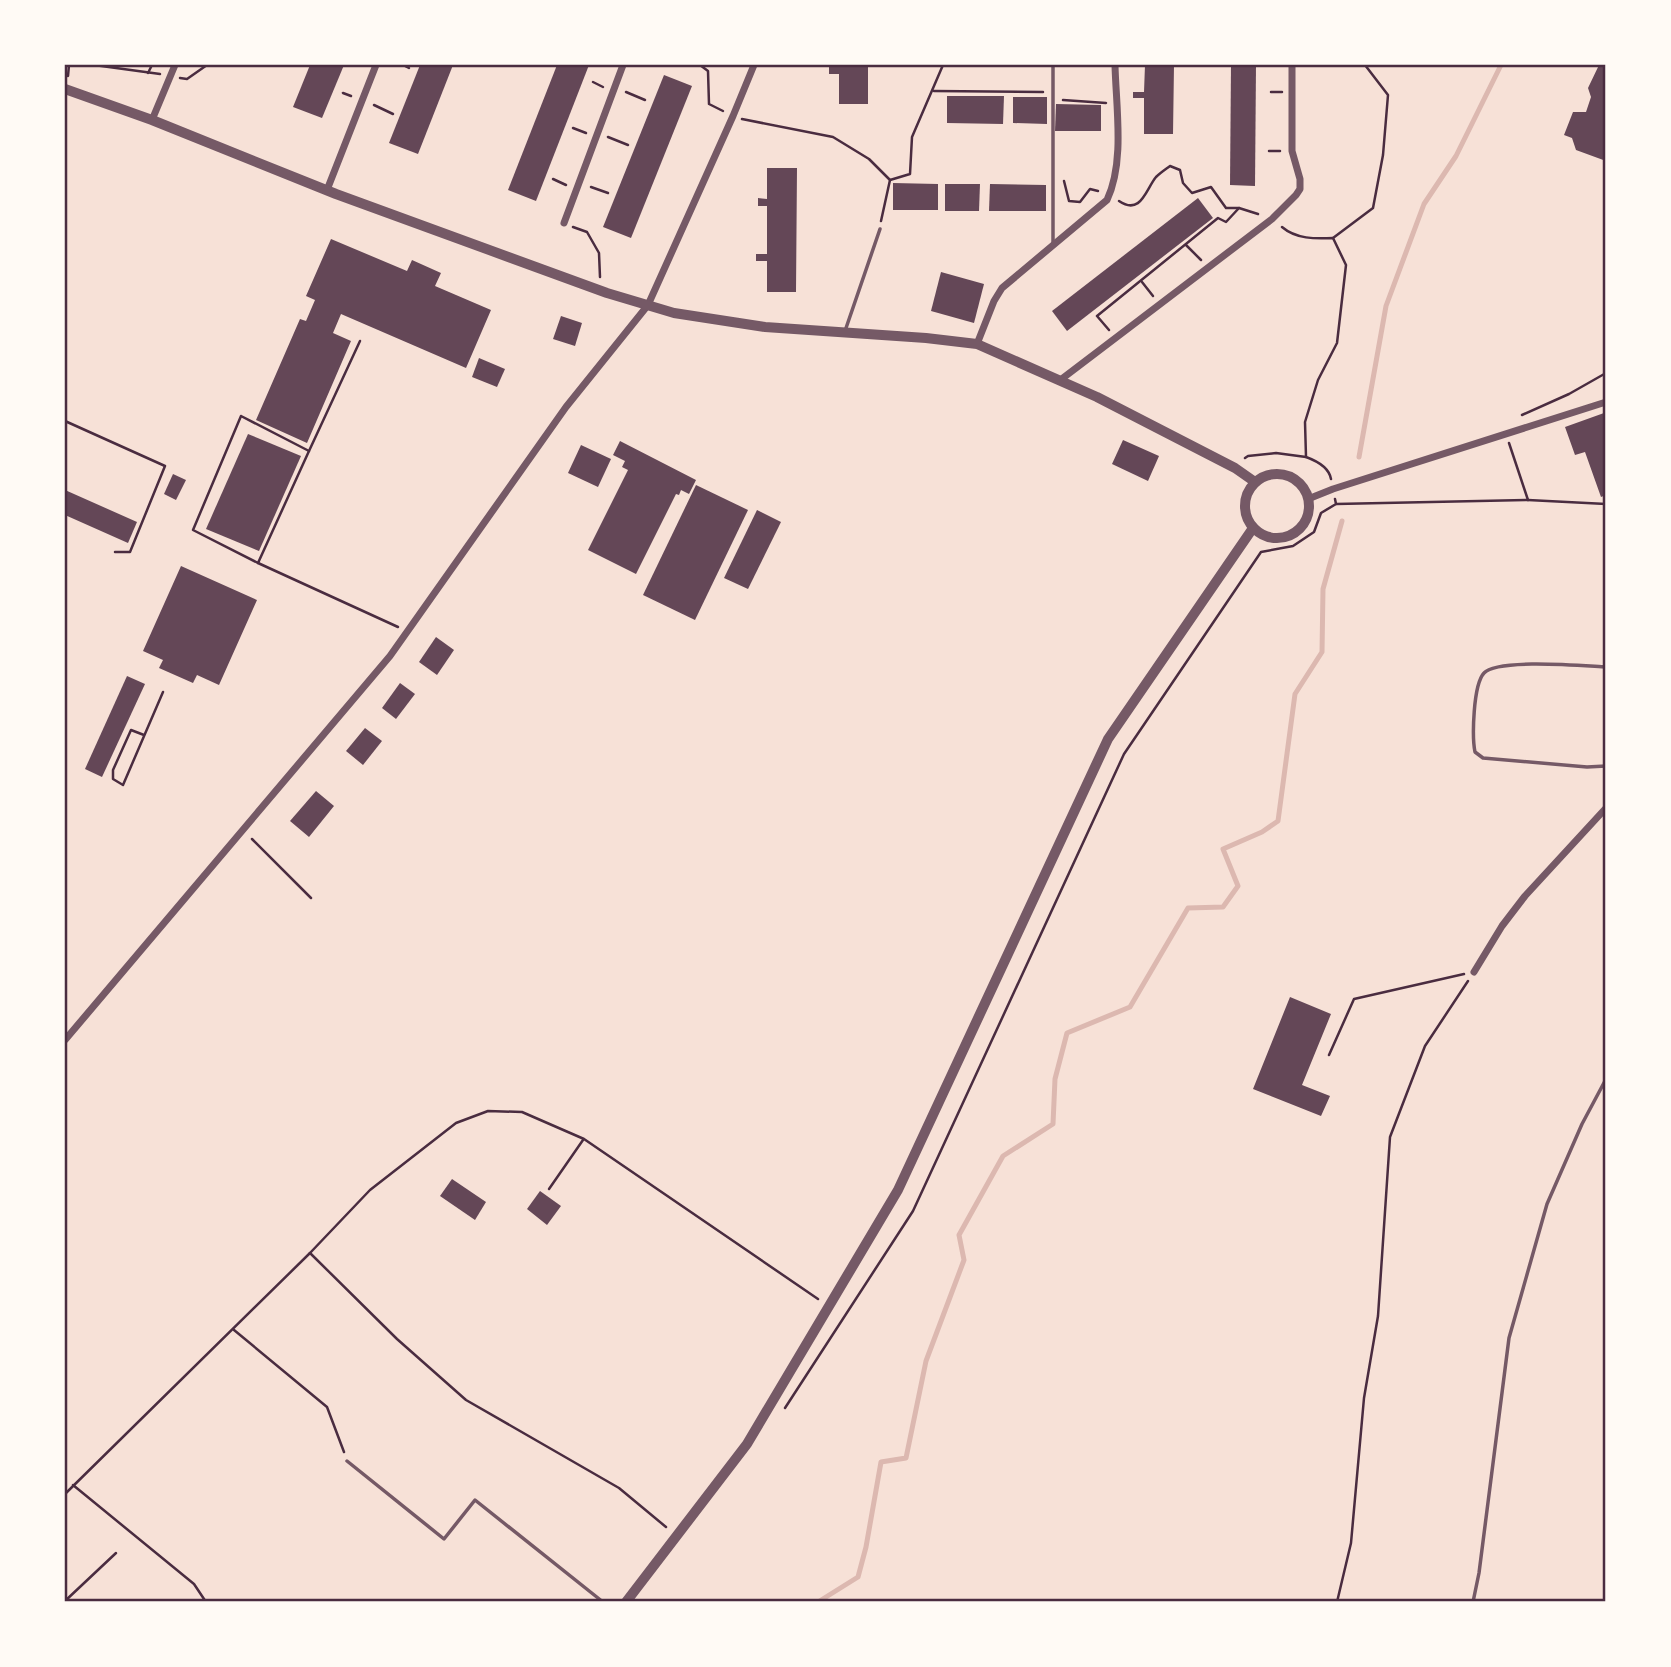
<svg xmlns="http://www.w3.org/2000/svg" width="1671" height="1667" font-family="Georgia,serif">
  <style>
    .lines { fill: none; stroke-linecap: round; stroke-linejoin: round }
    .stream { stroke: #dcb8b0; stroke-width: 5 }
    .building { fill: #644757 }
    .path { stroke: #4a2c40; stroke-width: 2.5 }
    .service { stroke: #755966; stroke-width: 3.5 }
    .minor { stroke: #755966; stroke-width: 7 }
    .tertiary { stroke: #755966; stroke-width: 10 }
    .neatline { fill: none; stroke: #4a2c40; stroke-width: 2.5 }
  </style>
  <rect width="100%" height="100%" fill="#f7e1d7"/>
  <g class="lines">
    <g class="stream">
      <polyline points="1359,457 1386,306 1424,204 1456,156 1501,65"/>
      <polyline points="818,1602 858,1577 866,1547 881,1462 906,1458 926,1361 964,1260 959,1235 1003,1156 1053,1124 1055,1079 1067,1033 1130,1007 1188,908 1223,907 1238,886 1223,849 1262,832 1278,821 1295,694 1322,652 1323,589 1342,521"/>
    </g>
  </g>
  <g class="building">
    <polygon points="310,65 344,65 322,118 293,107"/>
    <polygon points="420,65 453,65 418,154 389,143"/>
    <polygon points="557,65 589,65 536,201 508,190"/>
    <polygon points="839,65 868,65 868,104 839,104 839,74 829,74 829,67 839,67"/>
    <polygon points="1145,65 1174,65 1173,134 1144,134 1144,98 1133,98 1133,92 1144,92"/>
    <polygon points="1231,65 1256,65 1255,186 1230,185"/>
    <polygon points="1599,65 1606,65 1606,161 1576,150 1572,138 1564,135 1573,112 1586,112 1591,97 1588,88"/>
    <polygon points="664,75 692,86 631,238 603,227"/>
    <polygon points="947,96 1004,96 1003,124 947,123"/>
    <polygon points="1013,97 1047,97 1047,124 1013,123"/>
    <polygon points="1056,104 1101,105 1101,131 1055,131"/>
    <polygon points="767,168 797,168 796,292 767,292 767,261 756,261 756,254 767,254 767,206 758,206 758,198 767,199"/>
    <polygon points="893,183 938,184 938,210 893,210"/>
    <polygon points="945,184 980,184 979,211 945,211"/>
    <polygon points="990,184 1046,185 1046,211 989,211"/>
    <polygon points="1198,198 1213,218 1067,331 1052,311"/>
    <polygon points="331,239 407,271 412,260 441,273 435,286 491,310 466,368 341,314 333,333 351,341 307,443 256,420 300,319 306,321 315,300 306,296"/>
    <polygon points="941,272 984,284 974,323 931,311"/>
    <polygon points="561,316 582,323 575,346 553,339"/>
    <polygon points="479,358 505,369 497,387 472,377"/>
    <polygon points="1604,413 1606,421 1606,495 1601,497 1585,452 1575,455 1565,427"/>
    <polygon points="248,434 301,456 259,551 206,529"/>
    <polygon points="1123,440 1159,456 1148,481 1112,464"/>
    <polygon points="620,441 696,480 689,494 681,490 679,495 676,494 636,574 588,550 628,470 622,467 625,461 613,455"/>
    <polygon points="581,445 611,459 598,487 568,473"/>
    <polygon points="173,474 186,480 176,500 164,494"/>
    <polygon points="696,485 748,510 695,620 643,595"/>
    <polygon points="65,490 137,522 128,543 65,515"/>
    <polygon points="757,510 781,522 748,589 724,578"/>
    <polygon points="181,566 257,600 219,685 197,675 193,683 159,668 163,660 143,651"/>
    <polygon points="436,637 454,650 437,675 419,662"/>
    <polygon points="127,676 145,684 102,777 85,769"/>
    <polygon points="400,683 415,694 396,719 382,708"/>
    <polygon points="365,728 382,741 363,765 346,751"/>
    <polygon points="316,791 334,806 309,837 290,821"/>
    <polygon points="1290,997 1331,1014 1302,1085 1330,1096 1321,1116 1253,1089"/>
    <polygon points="452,1179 486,1202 475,1220 440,1196"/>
    <polygon points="540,1191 561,1206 547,1225 527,1209"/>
  </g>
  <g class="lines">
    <g class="path">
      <polyline points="94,65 160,74"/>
      <polyline points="403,65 409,68"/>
      <polyline points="700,65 708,71 709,104 723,111"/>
      <polyline points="148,73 152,65"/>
      <polyline points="68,76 69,65"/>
      <polyline points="180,78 187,79 207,65"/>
      <polyline points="593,82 603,87"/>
      <polyline points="934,91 1043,92"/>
      <polyline points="626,92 645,100"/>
      <polyline points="1271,92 1282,92"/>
      <polyline points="343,93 351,96"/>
      <polyline points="1063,100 1106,103"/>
      <polyline points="374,105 393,114"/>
      <polyline points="742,119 833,137 869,159 890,180 881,221"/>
      <polyline points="573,128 586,133"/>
      <polyline points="608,137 628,145"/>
      <polyline points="1269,151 1280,151"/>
      <polyline points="553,179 566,185"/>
      <polyline points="890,180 910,174 912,137 943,65"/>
      <polyline points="1064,181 1069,201 1080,202 1090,189 1098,191"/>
      <polyline points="591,187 608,193"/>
      <path d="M1119,201C1141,216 1146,189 1156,177C1160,173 1166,169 1170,166L1180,170L1183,183L1192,193L1211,187L1226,208H1239"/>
      <polyline points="573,227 587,232 599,253 600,277"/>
      <path d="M1282,227C1296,239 1315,239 1333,238L1346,265L1337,343L1318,380L1305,422L1306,457C1317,461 1329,467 1331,479"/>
      <polyline points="1333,238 1373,208 1383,155 1388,95 1365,65"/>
      <polyline points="1186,245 1201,260"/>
      <polyline points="1142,282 1153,296"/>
      <polyline points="1109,330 1097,316 1218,218 1226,222 1239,208 1258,214"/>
      <polyline points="1522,415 1569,394 1606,373"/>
      <polygon points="241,416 309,451 258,563 193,530"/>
      <polyline points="65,421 165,466 130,552 115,552"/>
      <polyline points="1509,443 1528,500"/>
      <polyline points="309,451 360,341"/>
      <polyline points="1245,458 1248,456 1276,453 1306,457"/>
      <polyline points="1336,504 1528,500 1606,504"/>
      <polyline points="258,563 398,627"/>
      <polyline points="144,735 131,730 113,770 113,779 123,785 163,692"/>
      <polyline points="252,839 311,898"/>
      <polyline points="1329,1055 1354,999 1464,974"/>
      <polyline points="549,1189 583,1140"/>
      <polyline points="310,1253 397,1339 466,1400 619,1488 666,1527"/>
      <polyline points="234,1330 327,1407 344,1452"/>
      <polyline points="785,1408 913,1211 1124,754 1261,552 1293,546 1314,532 1321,513 1336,504 1335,499"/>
      <polyline points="73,1485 194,1584 206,1602"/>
      <polyline points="65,1494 310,1253 370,1190 456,1123 488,1111 522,1112 584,1139 818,1299"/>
      <polyline points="65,1601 116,1553"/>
      <polyline points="1337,1602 1351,1543 1364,1398 1378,1316 1390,1137 1425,1046 1468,981"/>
    </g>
    <g class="service">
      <polyline points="1053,245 1053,65"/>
      <polyline points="845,331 880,229"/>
      <path d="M1606,667C1585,666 1497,658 1484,673C1473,685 1472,737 1475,752L1483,758L1587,767L1606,766"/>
      <polyline points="347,1461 444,1539 475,1500 603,1602"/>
      <polyline points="1473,1602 1479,1573 1509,1338 1547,1204 1582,1124 1606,1079"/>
    </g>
    <g class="minor">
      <polyline points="152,120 175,65"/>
      <polyline points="327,190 376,65"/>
      <polyline points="564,223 623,65"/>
      <path d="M977,344L994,301L1002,288L1107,200C1125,162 1116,107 1115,65"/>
      <polyline points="1059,381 1272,219 1296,195 1300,189 1300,179 1292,151 1292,65"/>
      <polyline points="1308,499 1333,489 1606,402"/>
      <polyline points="1474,972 1502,926 1525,896 1606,808"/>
      <polyline points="65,1040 390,656 566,407 648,305 733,116 754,65"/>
    </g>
    <g class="tertiary">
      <polyline points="65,89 152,120 336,194 607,293 674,313 765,327 926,338 977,344 1097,397 1235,468 1255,482"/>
      <circle cx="1277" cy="506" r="32"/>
      <polyline points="626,1602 747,1444 898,1190 1108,739 1253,528"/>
    </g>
  </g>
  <rect width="1671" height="1667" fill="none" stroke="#fffaf5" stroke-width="133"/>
  <rect x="66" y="66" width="1538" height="1534" class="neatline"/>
</svg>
